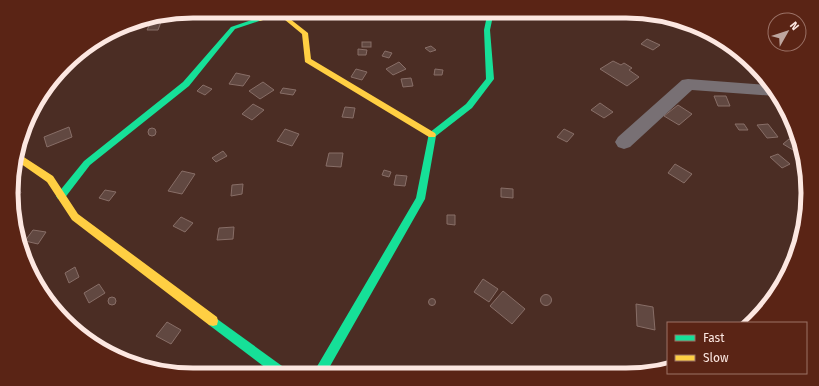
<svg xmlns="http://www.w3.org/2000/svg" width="819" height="386" font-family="'Fira Sans',sans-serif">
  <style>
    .building { fill: #614841; stroke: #886e67 }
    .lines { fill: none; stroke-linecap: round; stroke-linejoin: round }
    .street { fill: #787074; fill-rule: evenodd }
    .fast { fill: #16e098; fill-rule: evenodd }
    .slow { fill: #ffcf43; fill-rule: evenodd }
    .rim { fill: none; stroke: #fce7e1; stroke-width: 5 }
  </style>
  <rect width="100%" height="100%" fill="#4b2d24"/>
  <g class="building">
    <polygon points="151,22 161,22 158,30 147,30"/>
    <polygon points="647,39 660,45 653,50 641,44"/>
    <rect x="362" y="42" width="9" height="5"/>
    <polygon points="431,46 436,50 430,52 425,48"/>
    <polygon points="358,49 367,50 366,55 358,55"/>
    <polygon points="385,51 392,53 389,58 382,56"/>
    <polygon points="613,61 621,65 624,63 632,68 629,70 639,77 627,86 600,69"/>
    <polygon points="399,62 406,69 393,75 386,69"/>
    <polygon points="356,69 367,72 362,80 351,77"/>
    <polygon points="435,69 443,70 442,75 434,75"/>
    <polygon points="236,73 250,76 243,86 229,84"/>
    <polygon points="411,78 413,86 403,87 401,79"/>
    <polygon points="263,82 274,90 260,99 249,91"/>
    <polygon points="203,85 212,89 205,95 197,91"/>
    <polygon points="283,88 296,90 293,95 280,93"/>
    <polygon points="714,96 726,96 730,106 718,106"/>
    <polygon points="600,103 613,112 604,118 591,110"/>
    <polygon points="253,104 264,110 252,120 242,114"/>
    <polygon points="678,105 692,114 679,125 664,116"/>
    <polygon points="345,107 355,108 353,118 342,117"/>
    <polygon points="735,124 744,124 748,130 739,130"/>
    <polygon points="768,124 778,137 767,138 757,125"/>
    <polygon points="69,127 72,137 47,147 44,137"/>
    <circle cx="152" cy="132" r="4"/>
    <polygon points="285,129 299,134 292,146 277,141"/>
    <polygon points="564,129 574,134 567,142 557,137"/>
    <polygon points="789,139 798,144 793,150 783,144"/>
    <polygon points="223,151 227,156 216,162 212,158"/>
    <polygon points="329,153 343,153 341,167 326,166"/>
    <polygon points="778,154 790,164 782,168 770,157"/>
    <polygon points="675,164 692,174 684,183 668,173"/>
    <polygon points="384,170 391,172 389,177 382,175"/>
    <polygon points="182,171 195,174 182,194 168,191"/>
    <polygon points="396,175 407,176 405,186 394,185"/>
    <polygon points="243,184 242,194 231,196 232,185"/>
    <polygon points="19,188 21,193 13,197 13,190"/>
    <polygon points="501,188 513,189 513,198 501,197"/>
    <polygon points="105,190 116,192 109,201 99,198"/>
    <polygon points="447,215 455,215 455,225 447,224"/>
    <polygon points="181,217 193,223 185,232 173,226"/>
    <polygon points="234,227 233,239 217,240 219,228"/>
    <polygon points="33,230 46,232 38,244 25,241"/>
    <polygon points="75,267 79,277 69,283 65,273"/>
    <polygon points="483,279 498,289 489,302 474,292"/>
    <polygon points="99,284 105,293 89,303 84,293"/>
    <polygon points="503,291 525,309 512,324 490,306"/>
    <circle cx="546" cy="300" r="5.5"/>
    <circle cx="112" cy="301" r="4"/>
    <circle cx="432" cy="302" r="3.5"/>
    <polygon points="636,304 653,307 655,330 637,326"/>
    <polygon points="167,322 181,330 171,344 156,336"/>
  </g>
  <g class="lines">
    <polygon class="street" points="688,79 769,85 776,96 692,90 630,147 624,149 618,147 615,142 618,137 682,80"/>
    <g class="fast">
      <polygon points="488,11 494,11 490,30 494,79 472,108 436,136 425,199 325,375 312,375 416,198 429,133 466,104 486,79 484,30"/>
      <polygon points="260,17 263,19 262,20 235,29 189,86 90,165 64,199 58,199 56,196 58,193 84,161 183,82 231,27"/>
      <polygon points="213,316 289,371 291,375 275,375 209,325 208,321 209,317"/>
    </g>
    <g class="slow">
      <polygon points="280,11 308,33 311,59 435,133 436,135 435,137 429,137 305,62 302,34 279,15 260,21 257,19"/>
      <polygon points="16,152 53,176 78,214 217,317 218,321 217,325 213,326 209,325 72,220 47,182 14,159"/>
    </g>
  </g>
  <path d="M0 0H819V386H0ZM193 18H626A175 175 0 0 1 801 193V193A175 175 0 0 1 626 368H193A175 175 0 0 1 18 193V193A175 175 0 0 1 193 18Z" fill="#5a2415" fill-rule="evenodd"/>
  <path class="rim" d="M193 18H626A175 175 0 0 1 801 193V193A175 175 0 0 1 626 368H193A175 175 0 0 1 18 193V193A175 175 0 0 1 193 18Z"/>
  <rect x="667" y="322" width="140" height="52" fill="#5a2415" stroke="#9b7267"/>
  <rect x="675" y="335" width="20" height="6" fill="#16e098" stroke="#9b7267"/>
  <text x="703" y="342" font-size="12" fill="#fce7e1">Fast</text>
  <rect x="675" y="355" width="20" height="6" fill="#ffcf43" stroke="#9b7267"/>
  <text x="703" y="362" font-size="12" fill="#fce7e1">Slow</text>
  <g transform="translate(787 32) rotate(51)"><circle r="19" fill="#5a2415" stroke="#9b7267"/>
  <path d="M0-3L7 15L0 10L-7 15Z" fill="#bea69f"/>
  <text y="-6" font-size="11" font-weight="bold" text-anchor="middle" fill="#fce7e1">N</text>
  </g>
</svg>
